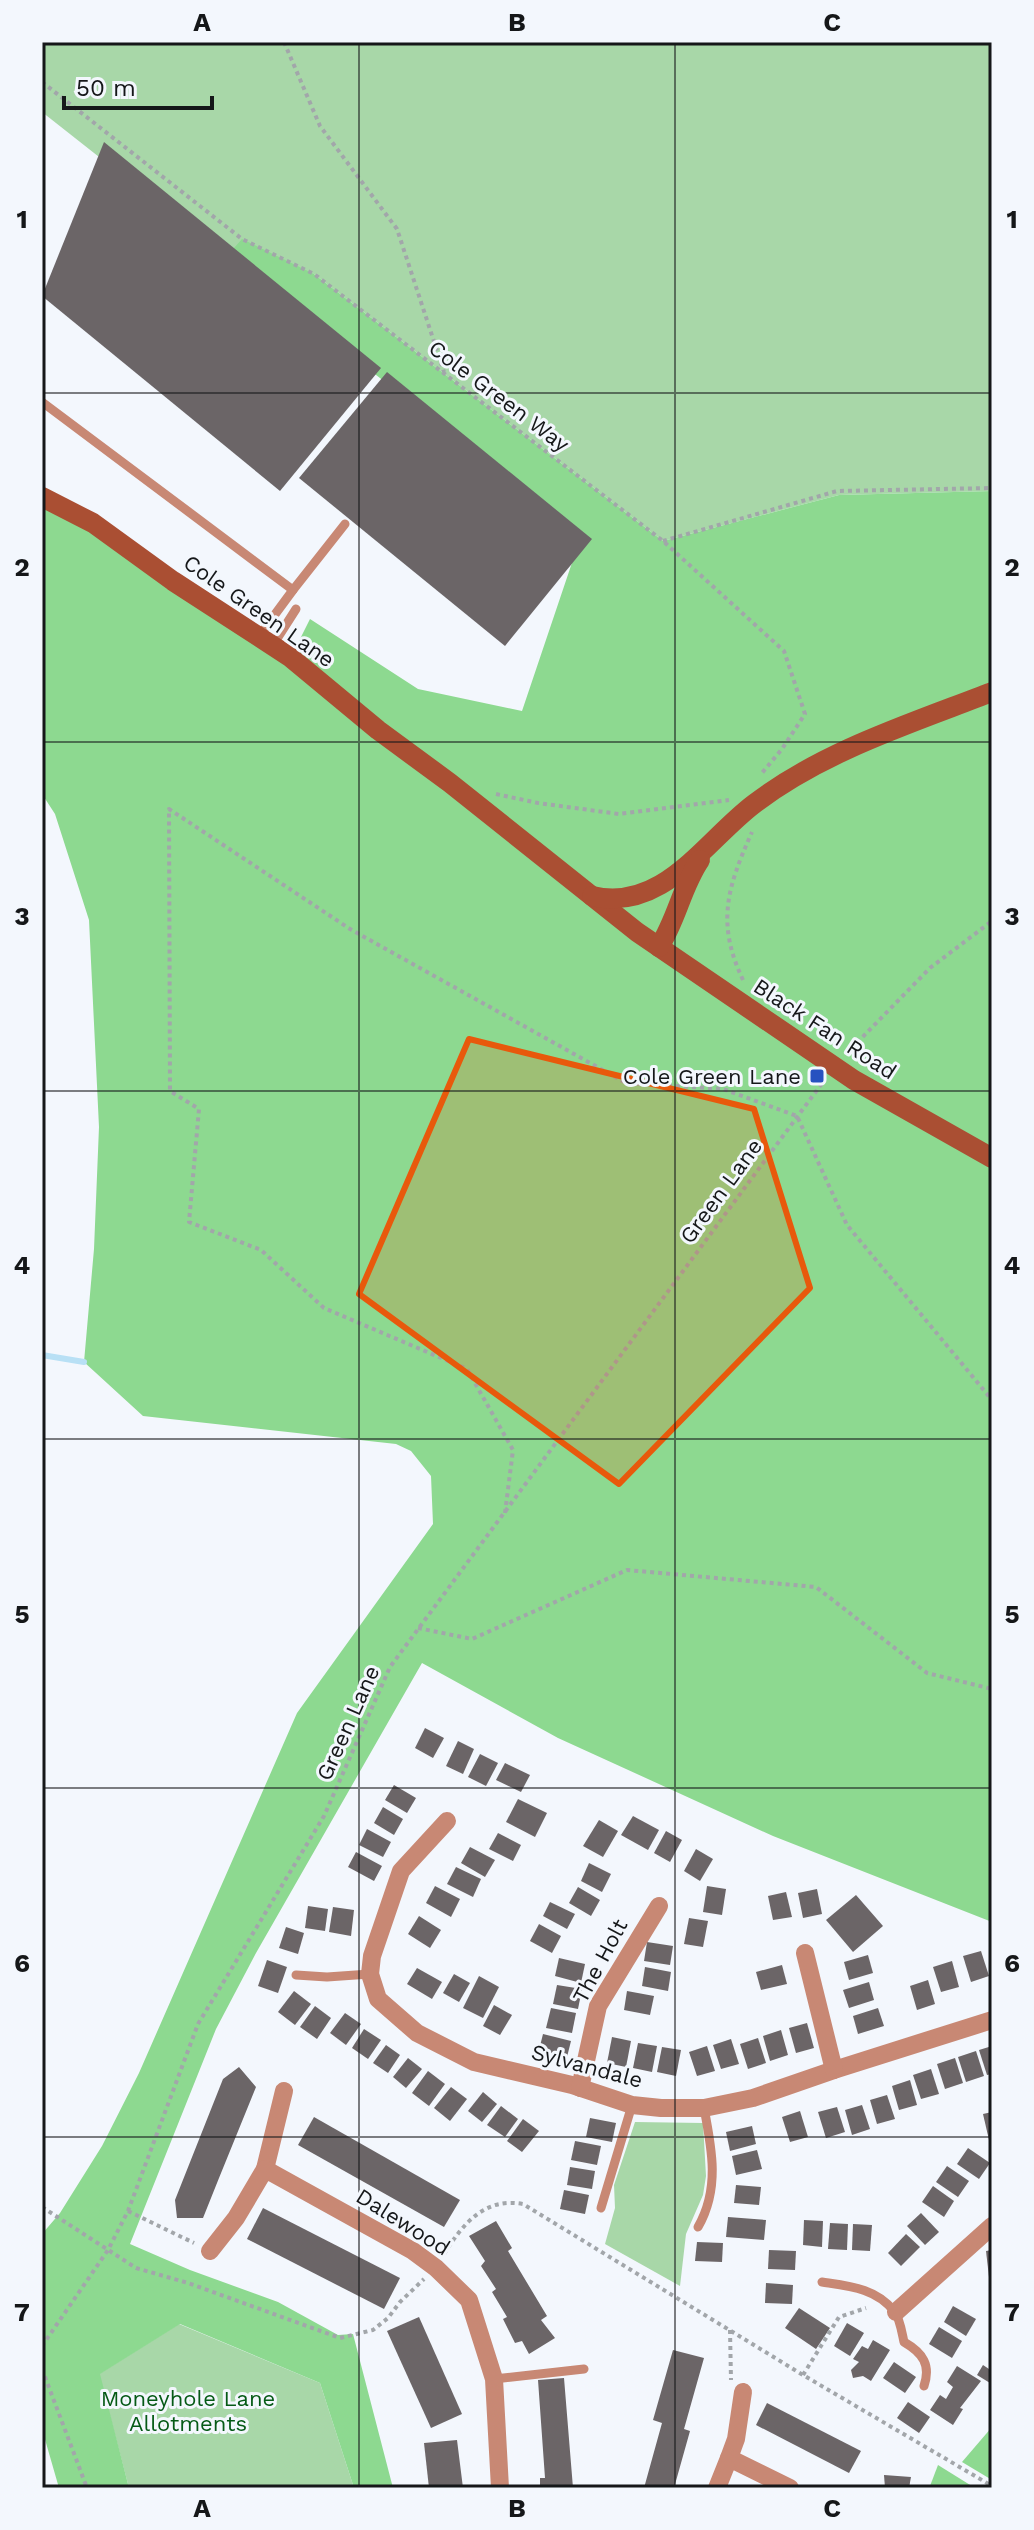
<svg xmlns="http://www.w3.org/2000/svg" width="1034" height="2530" font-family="'Work Sans',sans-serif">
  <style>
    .green { fill: #a8d7a8 }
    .forest { fill: #8dd990 }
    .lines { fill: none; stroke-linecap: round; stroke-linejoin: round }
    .stream { stroke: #b8e0f5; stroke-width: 6 }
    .building { fill: #6b6567 }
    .path { stroke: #a2a6aa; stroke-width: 4; stroke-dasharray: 4 4; stroke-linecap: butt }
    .lane { stroke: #c88874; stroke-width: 9 }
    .street { stroke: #c88874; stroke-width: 18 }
    .secondary { stroke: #aa4f33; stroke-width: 20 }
    .marked { fill: #e8590c; fill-opacity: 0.2; stroke: #e8590c; stroke-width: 6; stroke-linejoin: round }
    .grid { fill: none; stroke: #151719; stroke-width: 2; stroke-opacity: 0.55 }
    .poi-dot { fill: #2751c0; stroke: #f3f7fd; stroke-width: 3 }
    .labels { text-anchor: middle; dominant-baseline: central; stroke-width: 6; stroke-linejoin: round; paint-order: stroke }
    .street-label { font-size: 22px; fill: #151719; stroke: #f3f7fd }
    .poi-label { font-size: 22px; fill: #151719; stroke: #f3f7fd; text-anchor: end }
    .park-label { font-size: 22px; fill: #055a16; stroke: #f3f7fd }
    .neatline { fill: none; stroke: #151719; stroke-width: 3 }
    .grid-label { font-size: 26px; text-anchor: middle; font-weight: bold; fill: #151719 }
  </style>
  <rect width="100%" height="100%" fill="#f3f7fd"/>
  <g class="green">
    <polygon points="42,42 992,42 992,491 839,495 663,541 314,274 226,257 42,112"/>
    <polygon points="635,2122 703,2123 706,2176 703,2195 686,2234 680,2286 605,2244 615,2208 614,2185"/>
    <polygon points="179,2324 320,2383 354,2488 129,2488 99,2374"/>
  </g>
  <g class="forest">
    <polygon points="242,239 314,274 663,541 839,495 992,491 992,682 986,684 992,704 992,1922 773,1836 558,1738 422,1663 256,1953 216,2029 130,2244 190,2270 278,2302 338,2335 353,2334 393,2488 354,2488 320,2383 180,2324 100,2374 129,2488 59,2488 42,2429 42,2234 60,2213 102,2146 139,2073 297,1713 433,1524 431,1476 411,1451 396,1444 143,1416 84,1362 94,1249 99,1127 89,920 55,814 42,794 42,501 291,657 310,619 418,689 522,711 581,536 226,257"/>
    <polygon points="992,2427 992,2480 962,2462"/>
    <polygon points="938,2465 975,2488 932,2488 930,2486"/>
  </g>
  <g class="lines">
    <polyline class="stream" points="42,1355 84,1362"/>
  </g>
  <g class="building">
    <polygon points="104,142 381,368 280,491 42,296"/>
    <polygon points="387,372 592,539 505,646 299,478"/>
    <polygon points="425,1728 444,1738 433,1758 415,1748"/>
    <polygon points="458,1741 474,1749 463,1774 446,1766"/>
    <polygon points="480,1754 498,1763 486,1786 468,1777"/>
    <polygon points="505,1763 530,1775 521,1792 496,1780"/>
    <polygon points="394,1785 416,1798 407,1813 385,1800"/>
    <polygon points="518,1799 547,1813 535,1837 506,1822"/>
    <polygon points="383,1807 403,1819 394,1835 374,1823"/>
    <polygon points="633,1816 659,1830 648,1850 621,1835"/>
    <polygon points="599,1820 618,1831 603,1857 583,1846"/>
    <polygon points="367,1829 391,1842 383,1857 359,1845"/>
    <polygon points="666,1831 682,1840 670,1862 654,1853"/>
    <polygon points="498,1833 521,1845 513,1861 489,1849"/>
    <polygon points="470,1847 495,1860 485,1877 461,1863"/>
    <polygon points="696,1849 713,1859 700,1881 684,1871"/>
    <polygon points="356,1852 382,1866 374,1881 348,1867"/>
    <polygon points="589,1863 611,1874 602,1892 581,1881"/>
    <polygon points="456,1867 481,1879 473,1897 447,1884"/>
    <polygon points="435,1886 460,1899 451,1917 426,1903"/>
    <polygon points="707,1886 726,1889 722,1915 703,1912"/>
    <polygon points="578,1887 600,1900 591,1916 569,1903"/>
    <polygon points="817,1889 822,1914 803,1918 798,1893"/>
    <polygon points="786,1892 792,1917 773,1920 768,1896"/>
    <polygon points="856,1895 883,1926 853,1952 826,1920"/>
    <polygon points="550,1902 575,1914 567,1929 543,1916"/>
    <polygon points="308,1906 328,1909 325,1931 305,1928"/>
    <polygon points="333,1907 354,1910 351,1936 329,1932"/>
    <polygon points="419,1916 441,1930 430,1948 408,1934"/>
    <polygon points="689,1918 708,1921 703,1947 684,1944"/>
    <polygon points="539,1924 561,1936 552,1953 530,1941"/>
    <polygon points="286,1927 304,1933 298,1954 279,1948"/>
    <polygon points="647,1942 673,1946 670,1965 644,1961"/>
    <polygon points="981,1951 989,1976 971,1982 963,1956"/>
    <polygon points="868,1955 873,1973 849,1980 844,1962"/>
    <polygon points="559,1958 585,1964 581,1983 555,1976"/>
    <polygon points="267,1960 287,1967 278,1993 258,1986"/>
    <polygon points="952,1961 959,1987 941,1992 933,1967"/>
    <polygon points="782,1965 787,1984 761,1990 756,1972"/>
    <polygon points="645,1967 671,1972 668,1991 642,1986"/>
    <polygon points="417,1968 442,1982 432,1999 407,1984"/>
    <polygon points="454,1974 470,1983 459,2002 443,1993"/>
    <polygon points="479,1976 499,1987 483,2018 463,2008"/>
    <polygon points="928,1980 935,2004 917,2010 910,1986"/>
    <polygon points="869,1982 874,2000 849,2008 843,1990"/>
    <polygon points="557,1985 582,1989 578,2009 553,2004"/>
    <polygon points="294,1991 311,2004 295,2025 278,2012"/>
    <polygon points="627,1991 654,1996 650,2015 624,2010"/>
    <polygon points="494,2005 512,2015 500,2035 483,2026"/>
    <polygon points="315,2006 331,2018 317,2039 300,2027"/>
    <polygon points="551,2008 576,2013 572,2033 546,2028"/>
    <polygon points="878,2008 884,2026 858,2034 853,2016"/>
    <polygon points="345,2013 361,2024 346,2045 330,2033"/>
    <polygon points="807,2023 814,2048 796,2053 789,2028"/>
    <polygon points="364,2029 381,2040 368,2059 352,2048"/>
    <polygon points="781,2030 788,2055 770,2061 763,2036"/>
    <polygon points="543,2034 571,2041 566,2061 538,2054"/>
    <polygon points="612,2037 631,2041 626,2067 607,2063"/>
    <polygon points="758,2038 766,2063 748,2069 740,2044"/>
    <polygon points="731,2039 739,2064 721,2069 713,2045"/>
    <polygon points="638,2043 657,2046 652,2072 633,2068"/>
    <polygon points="386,2045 400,2055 388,2073 373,2063"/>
    <polygon points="707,2046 715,2071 697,2076 689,2052"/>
    <polygon points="992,2046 992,2074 987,2075 979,2050"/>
    <polygon points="662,2047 681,2050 676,2076 657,2072"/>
    <polygon points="976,2051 984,2076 966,2082 958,2057"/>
    <polygon points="408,2058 422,2069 406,2088 393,2077"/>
    <polygon points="955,2058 963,2083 945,2089 937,2064"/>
    <polygon points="239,2067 256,2087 219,2178 203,2218 177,2218 175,2200 223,2079"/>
    <polygon points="931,2069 939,2094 921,2099 913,2075"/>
    <polygon points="428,2071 445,2084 429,2106 412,2093"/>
    <polygon points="910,2080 917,2105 899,2110 892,2086"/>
    <polygon points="451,2087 467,2099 450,2121 434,2108"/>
    <polygon points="483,2092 497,2104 482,2122 468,2111"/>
    <polygon points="887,2095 895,2119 877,2124 870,2100"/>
    <polygon points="862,2105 870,2129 852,2135 845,2110"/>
    <polygon points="501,2106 518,2119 505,2137 487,2125"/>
    <polygon points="837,2107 845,2132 826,2138 818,2112"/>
    <polygon points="800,2111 808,2137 790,2142 782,2117"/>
    <polygon points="992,2112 992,2139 989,2140 983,2114"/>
    <polygon points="314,2117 460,2200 444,2227 298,2145"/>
    <polygon points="590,2118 616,2123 612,2142 586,2137"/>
    <polygon points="523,2119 539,2131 522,2152 507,2141"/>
    <polygon points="752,2126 756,2144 730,2151 726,2132"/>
    <polygon points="575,2141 601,2146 597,2165 571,2160"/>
    <polygon points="968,2148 990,2163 979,2179 957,2164"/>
    <polygon points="757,2150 762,2169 736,2175 732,2156"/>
    <polygon points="947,2166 969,2181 958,2197 936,2182"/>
    <polygon points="570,2167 595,2171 592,2189 567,2185"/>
    <polygon points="736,2185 761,2187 759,2205 734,2203"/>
    <polygon points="933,2186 954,2201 944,2217 922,2202"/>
    <polygon points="564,2190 589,2195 585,2214 560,2209"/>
    <polygon points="263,2208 400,2278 384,2309 247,2239"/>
    <polygon points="921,2213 939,2232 925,2245 907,2226"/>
    <polygon points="728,2217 766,2220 764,2240 726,2237"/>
    <polygon points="804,2220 823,2221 822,2247 803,2245"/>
    <polygon points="496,2221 512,2248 508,2251 547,2316 541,2320 555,2338 529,2354 522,2341 515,2343 503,2319 507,2317 492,2292 496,2289 481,2266 485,2261 469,2236"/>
    <polygon points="830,2223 848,2224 847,2250 828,2249"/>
    <polygon points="853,2224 872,2225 870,2251 852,2250"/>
    <polygon points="906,2234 920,2247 901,2266 888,2253"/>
    <polygon points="697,2242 723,2243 722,2262 695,2261"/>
    <polygon points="769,2250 796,2251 795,2270 768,2269"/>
    <polygon points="992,2250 992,2277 989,2277 986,2251"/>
    <polygon points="766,2283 793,2285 792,2304 765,2303"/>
    <polygon points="953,2306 976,2319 966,2336 944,2322"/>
    <polygon points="799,2308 830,2328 816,2349 785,2328"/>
    <polygon points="419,2317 462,2414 431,2428 387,2331"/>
    <polygon points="847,2323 864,2333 850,2356 834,2346"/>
    <polygon points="939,2327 962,2341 952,2358 929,2344"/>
    <polygon points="873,2340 890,2350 871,2381 863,2376 853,2378 851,2370 859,2362 853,2359 862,2346 868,2349"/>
    <polygon points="673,2350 704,2358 684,2429 690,2431 674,2488 644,2488 662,2423 653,2420"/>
    <polygon points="894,2362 916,2377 905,2393 883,2378"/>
    <polygon points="983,2365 992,2371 990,2383 977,2375"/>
    <polygon points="957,2366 981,2381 960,2408 963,2409 953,2425 930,2410 940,2395 946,2399 953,2387 947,2382"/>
    <polygon points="564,2378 573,2488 529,2488 528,2486 540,2485 540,2478 545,2478 538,2380"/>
    <polygon points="908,2402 930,2417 919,2433 897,2418"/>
    <polygon points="767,2403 861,2451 849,2473 756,2425"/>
    <polygon points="457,2440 463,2488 429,2488 424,2443"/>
    <polygon points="884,2475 911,2477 909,2488 885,2488"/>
  </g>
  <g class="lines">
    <g class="path">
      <polyline points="284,42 320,126 397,229 444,372"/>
      <polyline points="42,82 242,239 314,274 663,541 784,651 805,714 782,749 762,773"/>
      <polyline points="663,541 837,491 992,488"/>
      <polyline points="496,794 538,803 619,814 729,800"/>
      <path d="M743,980C716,923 727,888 752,832"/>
      <polyline points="846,1054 930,968 992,921"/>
      <polyline points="505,1513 513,1450 467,1369 324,1308 261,1250 189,1222 199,1109 170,1091 169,809 350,929 626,1083 723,1089 797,1116 847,1225 992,1400"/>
      <polyline points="418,1628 472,1639 627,1570 816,1587 927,1673 992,1689"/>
      <polyline points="42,2207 136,2268 188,2283 340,2338 373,2330 388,2318 400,2302 424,2279"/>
      <polyline points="128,2211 194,2243"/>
      <path d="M444,2254C463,2224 484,2197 523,2204L803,2375L992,2486"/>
      <polyline points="730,2330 731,2380"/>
      <polyline points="42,2346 108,2250 128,2211 198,2024 324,1816 390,1667 823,1082"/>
      <polyline points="42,2369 87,2488"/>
      <polyline points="803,2375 839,2317 866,2308"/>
    </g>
    <g class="lane">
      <polyline points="42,402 293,590 345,524"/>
      <polyline points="259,636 293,590"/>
      <polyline points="273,645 296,609"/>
      <polyline points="296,1975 327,1977 370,1974"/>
      <polyline points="601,2208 632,2105"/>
      <path d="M698,2227C720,2189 712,2149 704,2108"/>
      <path d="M822,2282C849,2286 876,2288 894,2311C900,2318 902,2333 904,2342C923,2353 931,2365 924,2386"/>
      <polyline points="494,2379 584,2369"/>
    </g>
    <g class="street">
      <polyline points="447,1821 401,1871 372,1956 370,1974 378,1999 417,2033 474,2062 572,2085 632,2105 661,2108 704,2108 753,2098 834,2070 992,2020"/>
      <polyline points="805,1953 834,2070"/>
      <polyline points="580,2088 598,2006 659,1906"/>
      <polyline points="265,2169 284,2091"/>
      <polyline points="210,2251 236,2218 265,2169 413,2251 436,2268 469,2300 494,2379 500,2488"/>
      <polyline points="896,2312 992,2226"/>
      <polyline points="729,2458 736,2439 743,2392"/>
      <polyline points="717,2488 729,2458 790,2488"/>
    </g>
    <g class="secondary">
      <polyline points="42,497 93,523 173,581 290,657 378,730 450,783 637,932 854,1080 992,1158"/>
      <path d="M592,896C663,913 705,841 754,804C823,751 912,723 992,692"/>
      <path d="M659,947C677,919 682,886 700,860"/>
    </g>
  </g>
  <path class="marked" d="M469,1039L754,1109L810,1288L619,1484L359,1294Z"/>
  <path class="grid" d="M359,42V2488M675,42V2488M42,393H992M42,742H992M42,1091H992M42,1439H992M42,1788H992M42,2137H992"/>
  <rect class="poi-dot" x="809" y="1068" width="16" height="16" rx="4"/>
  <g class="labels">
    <g class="street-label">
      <text transform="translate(499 396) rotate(37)">Cole Green Way</text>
      <text transform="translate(259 611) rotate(35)">Cole Green Lane</text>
      <text transform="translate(825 1029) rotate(33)">Black Fan Road</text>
      <text transform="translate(721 1191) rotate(-54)">Green Lane</text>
      <text transform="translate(348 1723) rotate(-66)">Green Lane</text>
      <text transform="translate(600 1961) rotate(-62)">The Holt</text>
      <text transform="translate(587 2066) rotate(15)">Sylvandale</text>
      <text transform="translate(403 2222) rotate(32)">Dalewood</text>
    </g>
    <g class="poi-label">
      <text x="801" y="1076">Cole Green Lane</text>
    </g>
    <g class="park-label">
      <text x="188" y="2398">Moneyhole Lane<tspan x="188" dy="25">Allotments</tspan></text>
    </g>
  </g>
  <rect width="1034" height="2530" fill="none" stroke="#f3f7fd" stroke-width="88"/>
  <path d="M64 96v12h148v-12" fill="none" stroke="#151719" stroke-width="4"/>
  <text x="76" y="96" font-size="24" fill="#151719" stroke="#f3f7fd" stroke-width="6" paint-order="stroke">50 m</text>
  <rect x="44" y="44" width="946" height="2442" class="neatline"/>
  <g class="grid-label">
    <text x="202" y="31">A</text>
    <text x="517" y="31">B</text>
    <text x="832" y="31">C</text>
    <text x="22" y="228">1</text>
    <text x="1012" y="228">1</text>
    <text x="22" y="576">2</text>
    <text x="1012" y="576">2</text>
    <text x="22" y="925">3</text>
    <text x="1012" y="925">3</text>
    <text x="22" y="1274">4</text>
    <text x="1012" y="1274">4</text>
    <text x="22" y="1623">5</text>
    <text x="1012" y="1623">5</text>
    <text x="22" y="1972">6</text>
    <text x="1012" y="1972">6</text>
    <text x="22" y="2321">7</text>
    <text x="1012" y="2321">7</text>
    <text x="202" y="2517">A</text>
    <text x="517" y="2517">B</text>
    <text x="832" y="2517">C</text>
  </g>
</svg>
